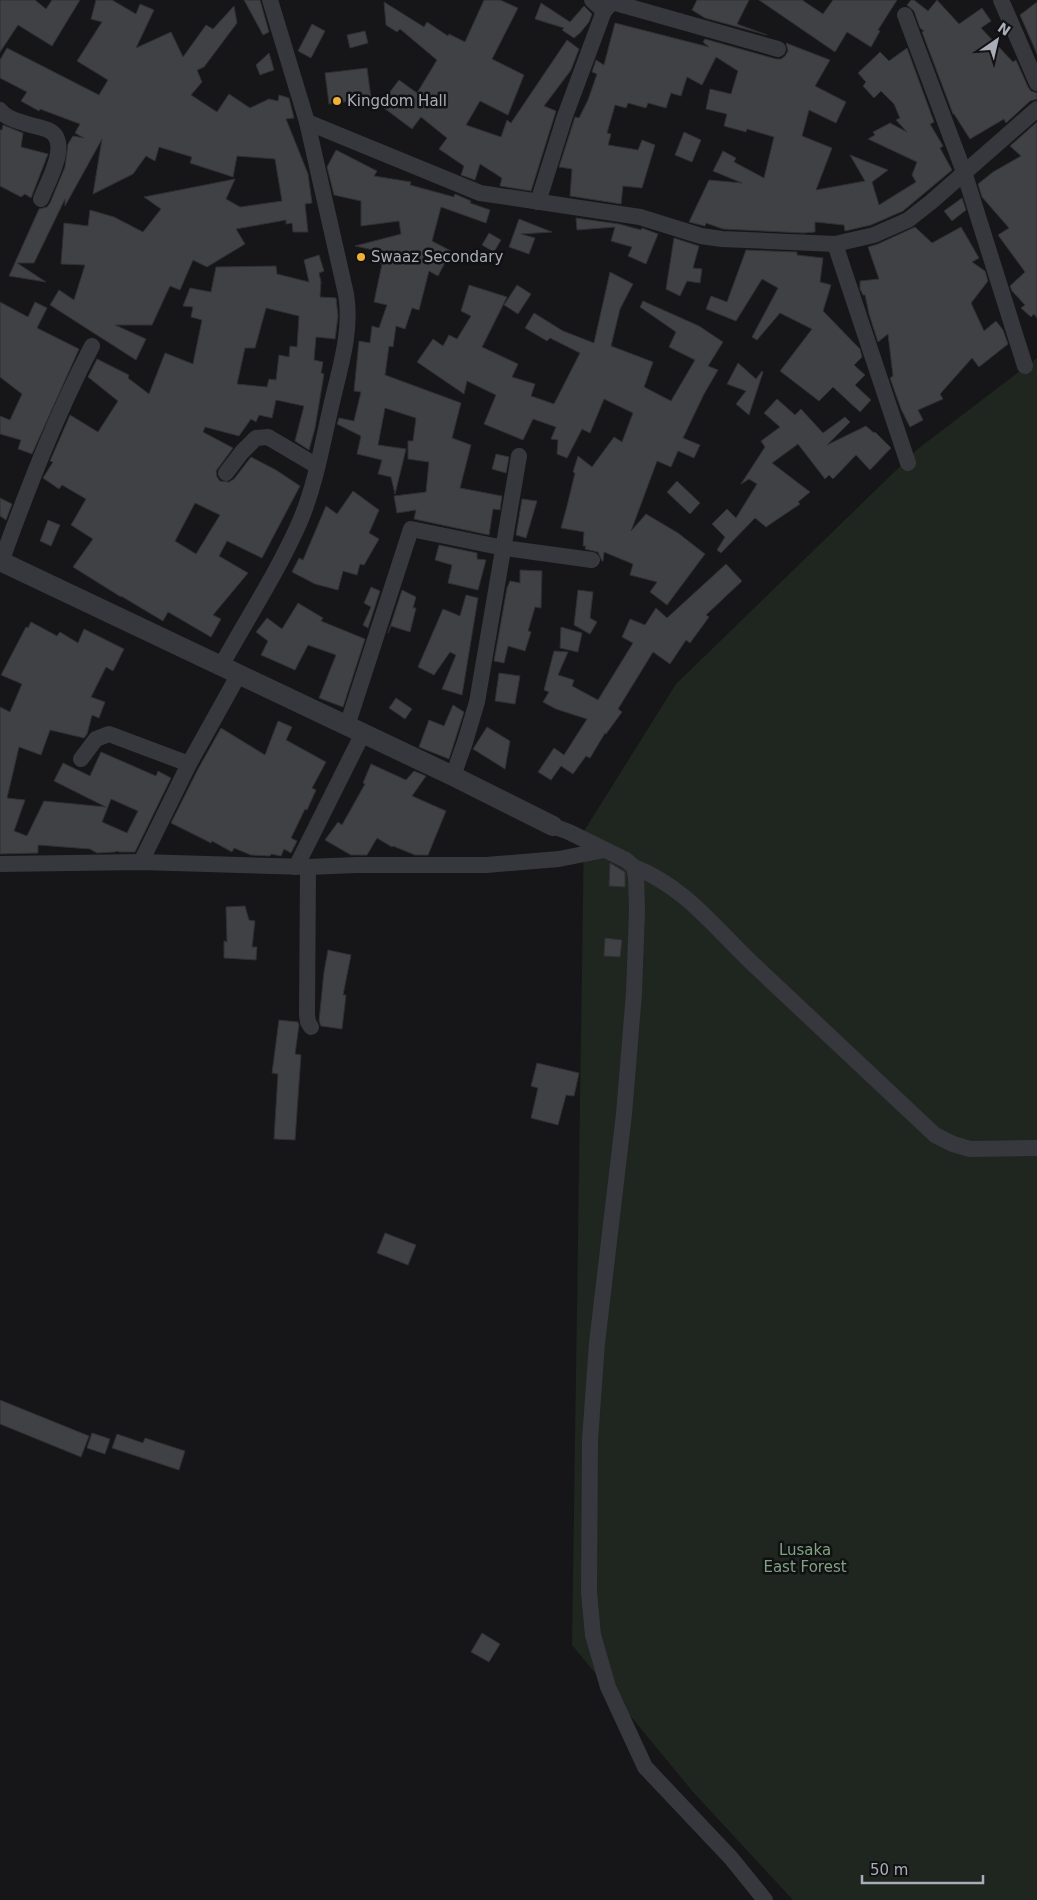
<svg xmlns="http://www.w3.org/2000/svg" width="1037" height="1900" font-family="'DejaVu Sans',sans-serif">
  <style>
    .green { fill: #1e261f }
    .building { fill: #404145; stroke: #303034; fill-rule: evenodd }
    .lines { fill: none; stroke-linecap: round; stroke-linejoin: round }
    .minor { stroke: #37383d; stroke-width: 16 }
    .tertiary { stroke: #37383d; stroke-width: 20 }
    .poi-dot { fill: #f2b134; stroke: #111113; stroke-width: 2 }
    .labels { text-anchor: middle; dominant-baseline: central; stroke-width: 5; stroke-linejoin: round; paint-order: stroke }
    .poi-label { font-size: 15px; fill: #a8adb8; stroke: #111113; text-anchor: start }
    .park-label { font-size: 15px; fill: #7fa381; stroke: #111113 }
  </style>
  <rect width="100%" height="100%" fill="#161618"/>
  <polygon class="green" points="1037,358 1037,1900 793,1900 693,1792 572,1645 584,831 676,684 919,448"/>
  <g class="building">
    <polygon points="0,0 35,0 46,9 52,0 80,0 52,46 18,25 0,52"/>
    <polygon points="96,0 112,0 136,14 140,4 154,10 136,48 171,32 183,57 206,25 213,29 234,6 237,23 204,67 197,70 202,82 191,95 217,112 229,94 250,108 269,99 278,101 279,95 289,98 294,118 286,119 308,174 312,203 305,204 308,232 293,232 292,223 286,224 286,220 236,229 245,244 207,267 193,260 180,290 170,286 152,325 115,325 146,339 136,360 50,305 59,290 74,300 85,265 61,264 64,223 88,226 90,210 114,217 143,232 161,209 144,197 235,179 226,199 240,207 282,201 275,159 237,156 233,177 190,163 192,157 159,147 155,161 146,156 133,174 93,194 102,139 65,206 65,199 34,263 17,263 46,282 9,276 39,209 47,207 50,203 65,167 68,144 73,136 84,138 75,133 80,124 40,109 39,111 21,101 27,92 0,78 0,60 7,48 99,95 108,80 77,61 102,22 91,19"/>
    <polygon points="244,0 260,0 269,32 263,35"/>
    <polygon points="484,0 500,0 518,8 492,59 524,75 508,115 480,101 466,125 501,137 507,120 511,123 567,40 579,49 571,70 544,106 556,111 531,191 500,186 502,178 480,164 475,180 461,175 464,166 439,149 447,138 421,117 412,129 380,105 399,80 417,93 437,60 400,29 397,32 386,25 384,2 424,27 427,22 448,36 449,34 465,42"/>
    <polygon points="697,0 749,0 737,24 767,35 705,18 692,10"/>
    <polygon points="759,0 802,0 823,14 833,0 897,0 878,30 880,31 871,47 847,32 835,52"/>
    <polygon points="911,0 914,0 928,11 937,0 959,24 982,8 991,21 981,28 1013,62 1016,60 1028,87 1031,91 1037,93 1037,99 1030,101 1006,123 1004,119 970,139 954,114 953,114 922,32 924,31 920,28 914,11 907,5"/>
    <polygon points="1037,2 1037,54 1020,15"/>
    <polygon points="541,3 570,22 584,6 592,14 589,22 580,33 574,38 562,30 564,28 535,19"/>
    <polygon points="615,23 709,47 703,42 705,39 776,59 781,59 785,56 788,51 786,43 830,60 815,86 846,102 836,123 809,110 802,136 832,148 816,190 865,181 850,155 888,170 872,182 879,205 916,182 912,175 917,162 868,139 875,135 873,132 890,123 907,132 896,120 900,118 894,104 881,91 874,98 863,86 866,82 858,73 880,52 889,61 907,48 934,122 930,124 943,146 940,148 952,170 903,211 871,225 845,231 844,225 815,222 815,232 803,233 723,229 706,223 705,226 689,222 709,180 742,183 713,171 723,151 736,158 734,162 764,178 774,137 747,129 746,132 724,126 727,114 706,109 710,89 731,94 738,71 716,57 702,85 687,77 681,96 671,93 666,108 648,103 646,108 628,103 626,108 615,105 607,133 611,134 608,145 638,150 642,140 655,145 642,188 623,186 621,204 570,196 572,169 559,167 575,117 579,118 588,100 597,74 592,72 596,60 604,65"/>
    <polygon points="312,24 325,31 311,58 298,51"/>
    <polygon points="365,31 368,43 350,48 347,35"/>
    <polygon points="269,53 274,70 260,75 256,65"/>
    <polygon points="367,68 371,98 329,104 325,73"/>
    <polygon points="1037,122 1037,318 1034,314 1031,317 1021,308 1025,305 1012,291 1010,286 1025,272 998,235 1009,228 982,197 978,184 993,172 1021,156 1010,146"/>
    <polygon points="3,125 23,133 21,147 48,154 31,198 25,194 21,197 0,186 0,130 2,130"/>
    <polygon points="684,132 701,140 692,162 675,155"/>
    <polygon points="336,150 377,171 374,176 411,182 410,185 454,197 455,194 471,201 470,203 490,210 486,223 441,207 432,241 451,251 438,276 429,271 419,310 412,308 405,329 396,326 393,347 389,346 385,375 461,403 452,438 471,445 460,488 502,496 500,510 493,509 489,535 414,519 416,510 397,513 394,496 426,492 429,462 408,459 408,441 413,441 416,418 385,408 378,445 406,449 395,494 391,477 378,474 382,460 357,454 361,436 337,424 339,418 354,421 361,392 354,391 359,341 370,343 372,326 379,328 387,305 374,302 382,264 380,263 383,252 355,246 401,234 399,221 361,226 361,201 334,195 327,167"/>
    <polygon points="962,198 966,210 952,221 944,211"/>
    <polygon points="576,218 619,224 641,230 642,228 658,234 646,264 628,256 632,247 611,241 615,227 577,230"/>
    <polygon points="519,219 552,232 521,234 535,238 529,254 509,247"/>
    <polygon points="915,227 932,243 961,227 979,258 972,262 985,271 988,281 971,303 984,331 996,321 1003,330 1008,344 979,367 972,358 940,394 943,399 918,410 923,420 910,427 901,409 890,378 893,376 888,334 878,342 869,314 865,295 863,295 860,289 860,281 879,279 868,247 878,244"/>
    <polygon points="489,233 501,240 494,252 482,245"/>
    <polygon points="674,238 699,246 693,268 702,269 700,283 687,281 680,296 666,289"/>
    <polygon points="746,250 797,252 797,255 823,258 820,282 831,285 823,311 860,349 862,357 854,365 865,375 855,385 871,400 860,412 833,387 819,401 780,371 812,329 780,313 757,340 752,337 778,288 762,279 736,321 706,309 711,296 727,302"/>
    <path d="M319,255L324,271L319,273L321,282L320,297L336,298L338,316L335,339L316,337L314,360L323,362L321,373L324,374L315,428L309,450L295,441L304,406L276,400L272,418L259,415L256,422L251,419L239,436L205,427L203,432L233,448L216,471L217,477L220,481L229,482L234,479L251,457L276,470L300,486L262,558L227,541L219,556L248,573L213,615L221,619L211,637L168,612L163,621L121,596V597L73,567L93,539L71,525L86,499L62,485L59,489L43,478L53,462L50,461L64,429L70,415L98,432L118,401L88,377L97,359L129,375L128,378L149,394L165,353L193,364L202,320L191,317L193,307L183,306L190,288L211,292L216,267L276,266L277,274L309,282L304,260ZM266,308L299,316L297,347L290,346L289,357L279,355L276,380L269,379L267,387L237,384L245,348H255ZM195,503L220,515L196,554L175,541Z"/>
    <polygon points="610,272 633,284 620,309 611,346 653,362 644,387 671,401 695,360 669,347 676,332 640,307 643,301 699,326 723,342 708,366 718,370 704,394 683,438 700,445 694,458 678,451 671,467 657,461 631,531 646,514 678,533 705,554 667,605 650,592 657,582 630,575 633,564 604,552 603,561 602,561 598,552 585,549 586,546 583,546 584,532 561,528 567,506 575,473 573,472 578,456 592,467 614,437 622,442 633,413 604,399 590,433 582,429 567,458 557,454 558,440 551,439 556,427 533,419 523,440 484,424 496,395 467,381 464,394 417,362 433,339 443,346 449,335 457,339 471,316 461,311 469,285 507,297 482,347 518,364 512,377 535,384 531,396 554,404 580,353 550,338 547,341 525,328 534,313 563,331 594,343"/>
    <polygon points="517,285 531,294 518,314 504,305"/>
    <polygon points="0,302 28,317 35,302 47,308 37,328 79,349 32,454 18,449 21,440 0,434 0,416 10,420 22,394 0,377"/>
    <polygon points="738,363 756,379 762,371 763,372 749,415 736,404 746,391 727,384"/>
    <polygon points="777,399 795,415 801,409 823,433 845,417 850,422 827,445 866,426 874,433 875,432 891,448 870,470 856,455 833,479 829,475 825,479 798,444 772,463 810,492 798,502 800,504 766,527 755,518 721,553 717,550 725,537 712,524 727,509 736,518 757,484 749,479 741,484 765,447 761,441 780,427 764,413"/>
    <polygon points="496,454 509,457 506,473 492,469"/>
    <polygon points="677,481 700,503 690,514 667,492"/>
    <polygon points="353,491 379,510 369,533 379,539 364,565 360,564 357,575 343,571 338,590 315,584 292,572 299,558 303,560 326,506 337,514"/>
    <polygon points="0,498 12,504 6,520 0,516"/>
    <polygon points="522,499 537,501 526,538 516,535"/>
    <polygon points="48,520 60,525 51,546 40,541"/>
    <polygon points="439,545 477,553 477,559 486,560 478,590 448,583 452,565 435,560"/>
    <polygon points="726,564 742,581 706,615 709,617 690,643 686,640 670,664 653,652 618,709 622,712 606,734 605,733 590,758 586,756 573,774 561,766 551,780 538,772 554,748 564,755 587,719 556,709 543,702 549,692 544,690 554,651 568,652 558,675 574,680 572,686 598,700 633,643 622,637 630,619 645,625 656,608 667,618"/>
    <polygon points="520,570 542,571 541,608 535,607 528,631 531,632 525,651 508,646 504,663 494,661 507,588 510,581 520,583"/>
    <polygon points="371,587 380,591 368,628 363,625 371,607 364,603"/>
    <polygon points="402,590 416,597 413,608 416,608 410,632 391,626 388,633"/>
    <polygon points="578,590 593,592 590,618 597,622 590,634 574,625"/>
    <polygon points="466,595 478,598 462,695 442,689 456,655 450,652 434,675 418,667 443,609 460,616"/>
    <polygon points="298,603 323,618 321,621 365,639 343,707 319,698 336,655 308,645 295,670 261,655 268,641 256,632 267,618 282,629"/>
    <path d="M31,622L57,636L60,632L78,643L84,629L124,649L113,671L106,667L91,697L105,702L99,718L92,715L87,734L84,738L50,730L41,755L19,747L7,798L25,800L14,831L27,836L44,801L106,807L54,781L63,763L90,776L101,752L156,776L158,771L171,778L135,852H120L116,851L115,852L97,853L90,849L38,845V853L0,854V707L10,712L22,684L1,675L26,627L28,628ZM111,799L138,811L127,833L102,822Z"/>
    <polygon points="561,627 582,633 578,652 560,648"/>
    <polygon points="499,673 520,676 515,704 495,701"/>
    <polygon points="396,698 412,709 405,719 389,708"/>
    <polygon points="453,705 464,712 449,759 419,747 429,720 444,726"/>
    <polygon points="278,721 292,727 286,740 326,762 312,788 316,790 307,810 305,809 291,838 297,841 291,853 284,849 281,856 271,854 270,856 251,855 234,848 232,852 212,841 211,843 171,823 198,769 221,728 265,755"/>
    <polygon points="487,727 510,741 505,769 473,749"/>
    <polygon points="371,764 406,780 414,771 426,776 412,796 446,811 428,855 415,855 393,846 392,847 377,838 367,855 351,855 325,840 338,822 342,825 365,784 363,783"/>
    <polygon points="610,863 625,872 625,887 609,886"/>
    <polygon points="245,906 249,920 255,921 252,947 257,947 256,960 224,958 224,941 227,942 226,907"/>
    <polygon points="605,938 622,940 620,957 604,956"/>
    <polygon points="328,950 351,955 343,995 346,995 342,1029 321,1026 319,1021 324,972"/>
    <polygon points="279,1020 298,1022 299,1025 295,1054 301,1055 295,1140 274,1139 278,1074 272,1073"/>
    <polygon points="537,1063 579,1073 574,1096 566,1095 558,1125 531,1118 538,1088 531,1086"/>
    <polygon points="385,1233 416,1245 408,1265 377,1253"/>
    <polygon points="0,1400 89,1436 81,1457 0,1424"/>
    <polygon points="92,1433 110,1439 105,1454 87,1448"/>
    <polygon points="117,1434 143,1443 145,1438 185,1451 179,1470 112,1448"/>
    <polygon points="482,1633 500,1644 489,1662 471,1652"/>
  </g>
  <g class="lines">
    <g class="minor">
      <polyline points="592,0 604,11"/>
      <polyline points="1001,0 1037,83"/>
      <polyline points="612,2 778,49"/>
      <polyline points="905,15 964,172 1025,366"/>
      <path d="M0,110C6,118 15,120 24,123C32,126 43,127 50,131C71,143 47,183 41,199"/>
      <polyline points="307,122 480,193 640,217 701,236 722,239 835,244 874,235 908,220 931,202 1037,109"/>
      <polyline points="538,202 565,116 604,11 614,0"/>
      <polyline points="835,244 908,463"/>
      <polyline points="226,473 242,452 256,438 268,437 317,466"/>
      <path d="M1,562C28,488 56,415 92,346"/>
      <path d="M221,666C248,617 279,570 301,519C317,480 323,439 333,398C341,364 352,329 346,294L307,122L270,0"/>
      <polyline points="347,726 411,529 504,548 592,560"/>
      <polyline points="81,759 96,739 109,734 189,764"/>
      <polyline points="453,776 465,742 477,702 519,456"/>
      <polyline points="553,826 569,832 626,860 634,867 636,877 637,910 634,993 624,1114 597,1343 590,1440 589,1592 593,1635 608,1687 645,1767 731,1858 765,1900"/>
      <polyline points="141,862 189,764 239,674"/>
      <polyline points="0,864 141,862 308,867 356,865 486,865 559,859 604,850"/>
      <polyline points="296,867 363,733"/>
      <polyline points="308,867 307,1015 308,1022 311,1027"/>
      <path d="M634,867C684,886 715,928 753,964C814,1021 875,1078 935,1135L953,1144L970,1149L1037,1148"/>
    </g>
    <polyline class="tertiary" points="0,561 453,776 553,826"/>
  </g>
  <g class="poi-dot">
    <circle cx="337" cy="101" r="5"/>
    <circle cx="361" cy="257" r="5"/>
  </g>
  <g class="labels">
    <g class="poi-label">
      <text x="347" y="101">Kingdom Hall</text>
      <text x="371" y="257">Swaaz Secondary</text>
    </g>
    <g class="park-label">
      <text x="805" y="1550">Lusaka<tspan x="805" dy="17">East Forest</tspan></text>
    </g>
  </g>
  <g transform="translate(997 40) rotate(34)" stroke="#111113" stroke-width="4" paint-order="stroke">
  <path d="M0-4L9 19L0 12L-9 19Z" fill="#a8adb8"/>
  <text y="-8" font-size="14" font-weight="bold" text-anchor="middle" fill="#a8adb8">N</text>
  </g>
  <path d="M862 1875v8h121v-8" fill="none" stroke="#a8adb8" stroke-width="2.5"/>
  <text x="870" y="1875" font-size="15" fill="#a8adb8" stroke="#111113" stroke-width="4" paint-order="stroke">50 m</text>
</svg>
